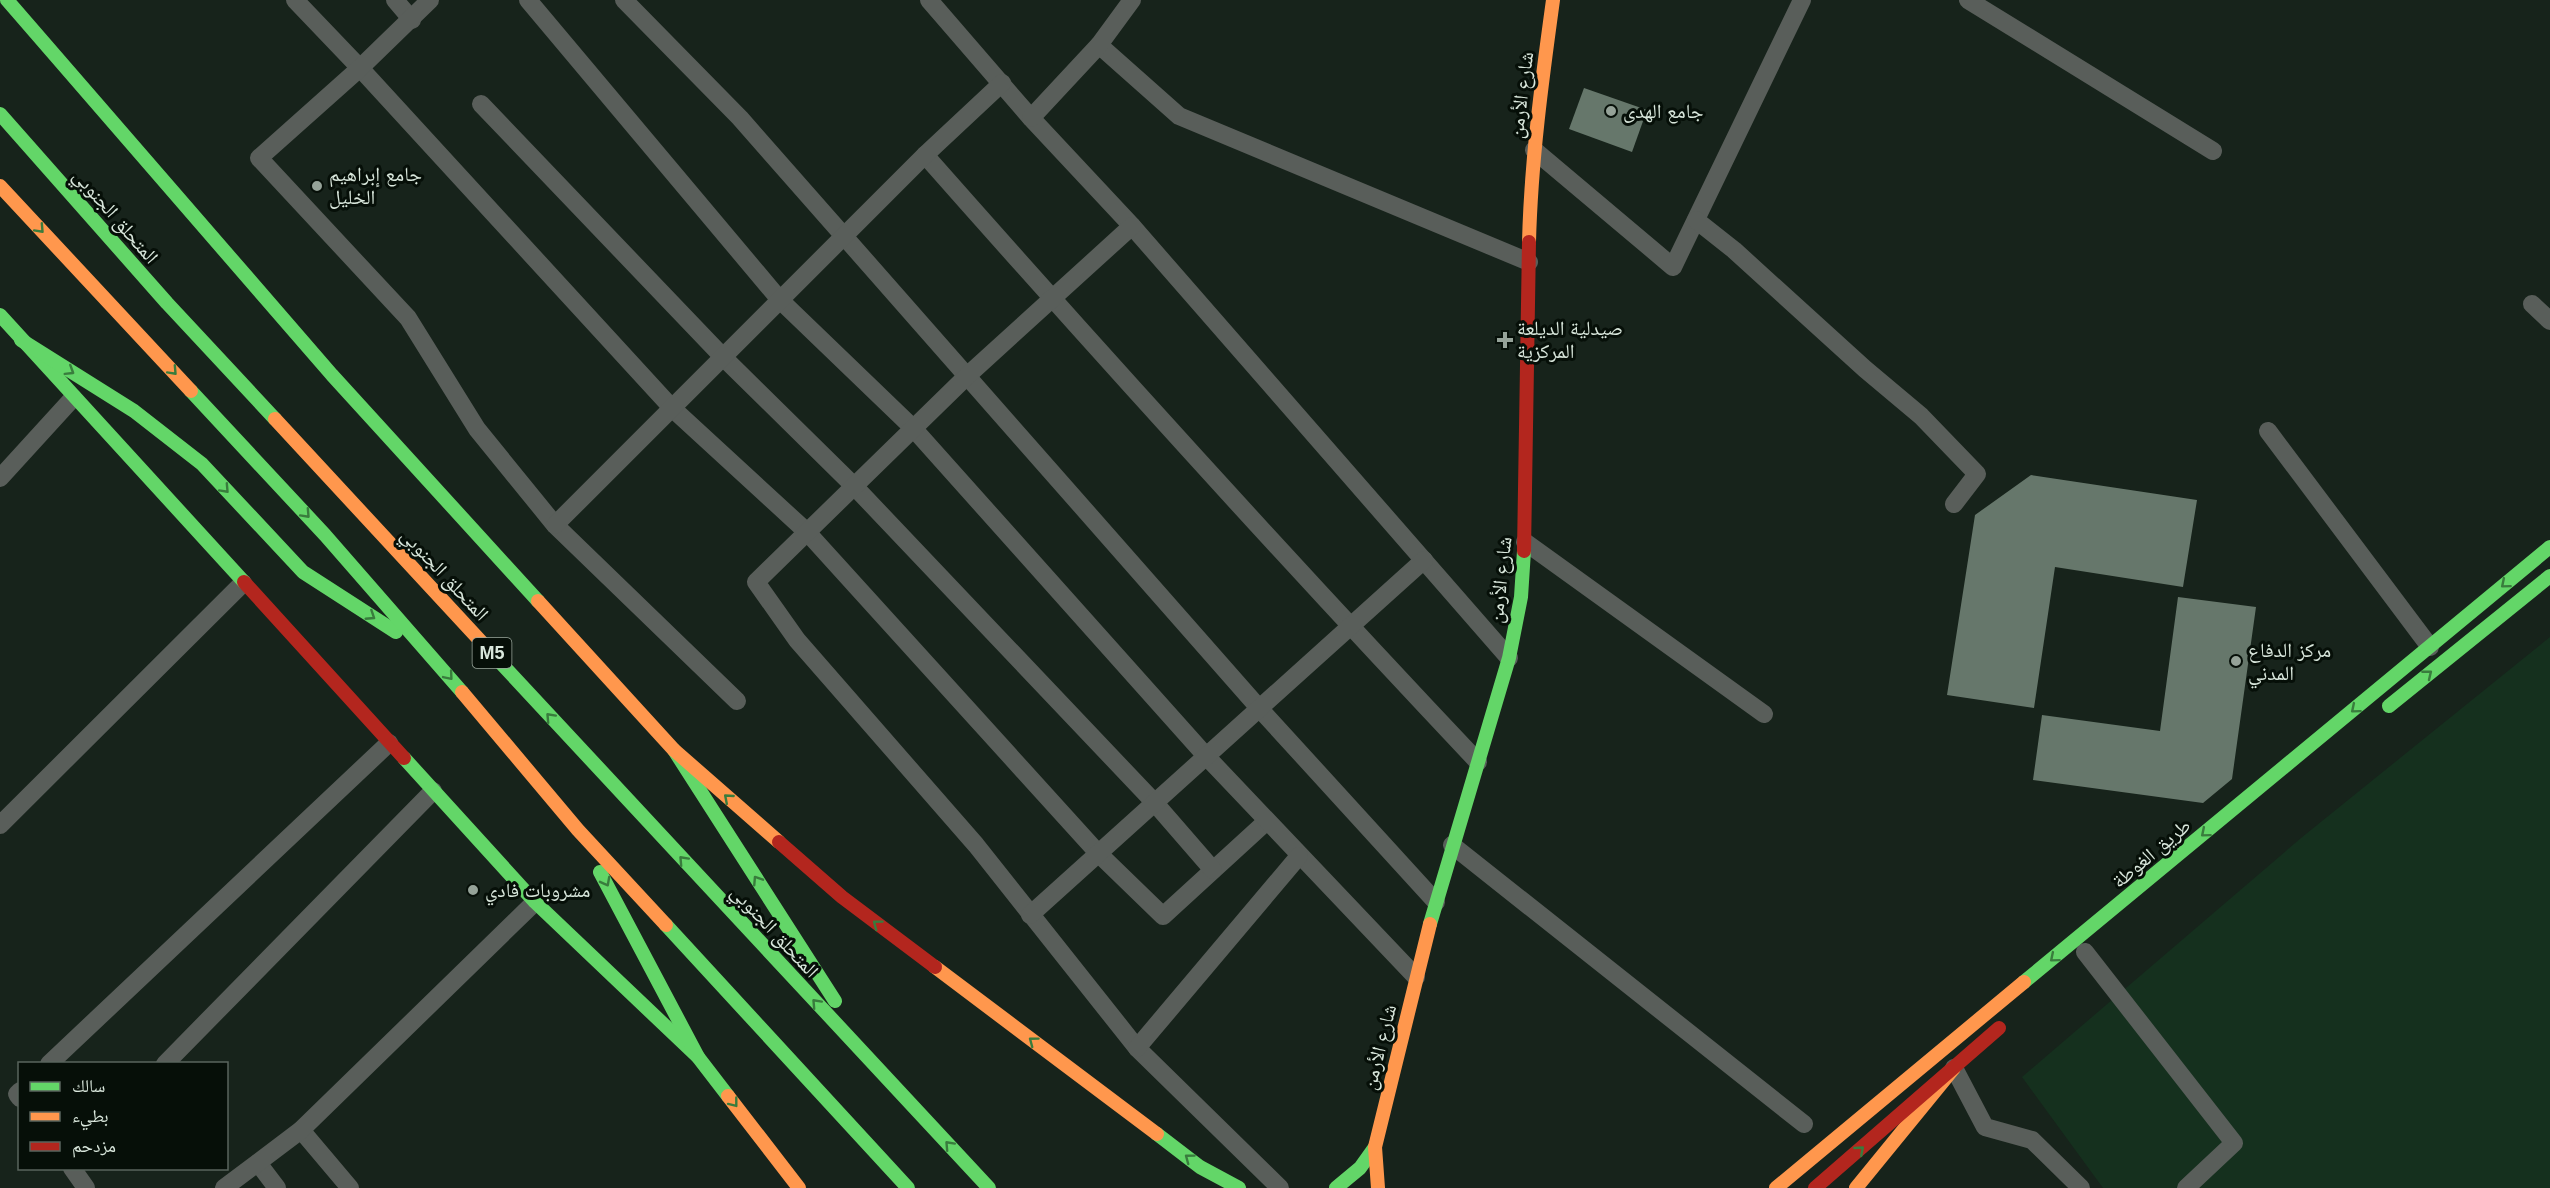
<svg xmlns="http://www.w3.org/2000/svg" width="2550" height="1188" font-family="Helvetica,'Noto Naskh Arabic',sans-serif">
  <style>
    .built { fill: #15301e }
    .building { fill: #66776b }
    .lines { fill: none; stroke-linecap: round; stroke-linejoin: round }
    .street { stroke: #595e5a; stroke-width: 18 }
    .fast { stroke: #63d668; stroke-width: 14 }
    .slow { stroke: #ff974d; stroke-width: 14 }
    .jam { stroke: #b3261e; stroke-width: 14 }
    .oneway { stroke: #397c3d }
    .poi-dot { fill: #95a298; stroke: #060f08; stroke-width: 2 }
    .labels { text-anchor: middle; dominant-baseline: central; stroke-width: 6; stroke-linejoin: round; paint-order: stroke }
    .shield { fill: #060f08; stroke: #9aa69c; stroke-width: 1.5 }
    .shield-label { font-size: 18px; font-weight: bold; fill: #d9e7dc }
    .street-label { font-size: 20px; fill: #d9e7dc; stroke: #060f08 }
    .poi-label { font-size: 20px; fill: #d9e7dc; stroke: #060f08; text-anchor: start }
  </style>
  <rect width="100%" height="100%" fill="#17231b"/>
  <polygon class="built" points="2550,637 2550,1188 2103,1188 2022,1077 2301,838"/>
  <g class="building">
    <polygon points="1584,88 1647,110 1632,152 1569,129"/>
    <polygon points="2031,475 2197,500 2183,587 2055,567 2034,708 1947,695 1975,515"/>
    <polygon points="2178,597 2256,607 2232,779 2203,803 2033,780 2042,715 2160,731"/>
  </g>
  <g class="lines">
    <g class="street">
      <polyline points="295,0 360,68 672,408 807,532 1098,853 1163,916 1267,821"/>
      <polyline points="395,0 412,20"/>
      <polyline points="430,0 360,68 259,158 408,318 477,429 555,525 737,701"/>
      <polyline points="528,0 780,300 913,428 1206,756 1416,977"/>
      <polyline points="624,0 740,118 1259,708 1436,902"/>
      <polyline points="929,0 1031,118 1132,226 1509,658"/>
      <polyline points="1968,0 2213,151"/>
      <polyline points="1099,45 1179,116 1529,262"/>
      <polyline points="481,104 723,357 854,486 1154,802 1213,870"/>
      <polyline points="1031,118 1099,45 1132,0"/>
      <polyline points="1534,150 1673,267 1802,0"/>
      <path d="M925,155C1106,360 1290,563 1478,762"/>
      <polyline points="1696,220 1734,250 1865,369 1921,416 1977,474 1954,504"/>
      <polyline points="1132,226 967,376 756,582 797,640 976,845 1137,1048 1280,1188"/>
      <polyline points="2532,304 2550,321"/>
      <polyline points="2268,431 2430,647"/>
      <polyline points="0,478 73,398"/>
      <polyline points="555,525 925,155 1002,83"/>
      <polyline points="1525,542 1764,714"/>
      <polyline points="0,825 243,583"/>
      <polyline points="1452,845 1804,1124"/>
      <polyline points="1030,915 1424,560"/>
      <polyline points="2085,952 2234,1143 2186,1188"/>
      <polyline points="1137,1048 1299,856"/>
      <polyline points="49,1064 389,743"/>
      <polyline points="165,1064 433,791"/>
      <polyline points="1954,1068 1985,1127 2032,1140 2081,1188"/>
      <polyline points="20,1091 17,1094 20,1098"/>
      <polyline points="301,1130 350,1188"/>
      <polyline points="258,1163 277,1188"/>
      <polyline points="72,1168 86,1188"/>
      <polyline points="224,1188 301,1130 535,902"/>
    </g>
    <g class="fast">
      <polyline points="7,0 332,375 538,601"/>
      <polyline points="0,114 167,303 275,419"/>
      <polyline points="0,315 244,582"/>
      <polyline points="21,340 134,411 202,464 303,572 396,632"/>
      <polyline points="191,391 325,535 462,692"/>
      <polyline points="499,661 989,1188"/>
      <polyline points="2389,706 2550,576"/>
      <polyline points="674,750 835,1001"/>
      <polyline points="404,758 535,902 698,1057 728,1096"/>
      <polyline points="600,872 698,1057"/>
      <polyline points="1430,924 1509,658 1521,597 1524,551"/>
      <polyline points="666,925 908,1188"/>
      <polyline points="2024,982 2550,547"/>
      <polyline points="1157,1134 1200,1167 1239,1188"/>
      <polyline points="1336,1188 1360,1168 1375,1147"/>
    </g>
    <g class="slow">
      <polyline points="0,186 191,391"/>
      <path d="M1529,242C1531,161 1542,80 1553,0"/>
      <polyline points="275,419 499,661"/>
      <polyline points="538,601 674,750 779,842"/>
      <polyline points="462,692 578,830 666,925"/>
      <polyline points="935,967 1157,1134"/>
      <polyline points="728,1096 799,1188"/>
      <polyline points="1378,1188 1375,1147 1430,924"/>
      <polyline points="1776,1188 2024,982"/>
      <polyline points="1856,1188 1954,1068"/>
    </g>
    <g class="jam">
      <polyline points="1524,551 1529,242"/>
      <polyline points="244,582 404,758"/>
      <polyline points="779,842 842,897 935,967"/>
      <polyline points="1815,1188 1999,1028"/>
    </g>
  </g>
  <defs><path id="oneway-chevron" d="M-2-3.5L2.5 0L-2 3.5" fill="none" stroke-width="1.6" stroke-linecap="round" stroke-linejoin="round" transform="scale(1.5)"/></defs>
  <g class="oneway">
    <use href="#oneway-chevron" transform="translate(40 229) rotate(47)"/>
    <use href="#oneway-chevron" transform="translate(70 371) rotate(32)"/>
    <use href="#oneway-chevron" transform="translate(173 371) rotate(47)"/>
    <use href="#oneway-chevron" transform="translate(225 489) rotate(47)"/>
    <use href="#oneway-chevron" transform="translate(306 514) rotate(47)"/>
    <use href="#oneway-chevron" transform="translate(2505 584) rotate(140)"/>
    <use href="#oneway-chevron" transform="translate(371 616) rotate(33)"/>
    <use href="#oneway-chevron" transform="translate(2428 674) rotate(-39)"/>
    <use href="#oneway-chevron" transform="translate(449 676) rotate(50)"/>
    <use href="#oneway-chevron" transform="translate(2355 709) rotate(140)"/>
    <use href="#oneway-chevron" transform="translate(550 717) rotate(-133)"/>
    <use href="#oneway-chevron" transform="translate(728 798) rotate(-139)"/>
    <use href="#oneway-chevron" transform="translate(2205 833) rotate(140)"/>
    <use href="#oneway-chevron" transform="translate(683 860) rotate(-133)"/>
    <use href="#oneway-chevron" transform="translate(757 880) rotate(-123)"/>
    <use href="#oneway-chevron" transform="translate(606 882) rotate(62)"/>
    <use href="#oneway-chevron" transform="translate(877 924) rotate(-143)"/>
    <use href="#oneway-chevron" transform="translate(2054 958) rotate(140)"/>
    <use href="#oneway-chevron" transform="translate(816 1003) rotate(-133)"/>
    <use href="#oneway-chevron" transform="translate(1033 1041) rotate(-143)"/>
    <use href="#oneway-chevron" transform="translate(734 1103) rotate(52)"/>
    <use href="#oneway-chevron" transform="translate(949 1145) rotate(-133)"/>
    <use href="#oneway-chevron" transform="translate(1860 1150) rotate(-41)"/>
    <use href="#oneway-chevron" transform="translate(1189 1158) rotate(-143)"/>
  </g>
  <g class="poi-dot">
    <circle cx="1611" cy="111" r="6"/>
    <circle cx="317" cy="186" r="6"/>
    <path d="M1502 331h6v6h6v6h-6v6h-6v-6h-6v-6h6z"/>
    <circle cx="2236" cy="661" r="6"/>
    <circle cx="473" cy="890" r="6"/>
  </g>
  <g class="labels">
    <rect class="shield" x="472.5" y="638" width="39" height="30" rx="4.5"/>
    <g class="shield-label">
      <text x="492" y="653">M5</text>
    </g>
    <g class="street-label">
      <text transform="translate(1521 95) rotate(-83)">شارع الأرمن</text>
      <text transform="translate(116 216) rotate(49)">المتحلق الجنوبي</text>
      <text transform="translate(445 574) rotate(47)">المتحلق الجنوبي</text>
      <text transform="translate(1500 580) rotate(-84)">شارع الأرمن</text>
      <text transform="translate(2151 853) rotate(-40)">طريق الغوطة</text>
      <text transform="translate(775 931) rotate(47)">المتحلق الجنوبي</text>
      <text transform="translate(1379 1047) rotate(-76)">شارع الأرمن</text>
    </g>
    <g class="poi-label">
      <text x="1623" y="111">جامع الهدى</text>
      <text x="329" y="174">جامع إبراهيم<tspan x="329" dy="23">الخليل</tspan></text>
      <text x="1517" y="328">صيدلية الديلعة<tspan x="1517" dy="23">المركزية</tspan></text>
      <text x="2248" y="650">مركز الدفاع<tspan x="2248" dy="23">المدني</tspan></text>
      <text x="485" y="890">مشروبات فادي</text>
    </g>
  </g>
  <rect x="18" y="1062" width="210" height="108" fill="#060f08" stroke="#5a655d" stroke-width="1.5"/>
  <rect x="30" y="1082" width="30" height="9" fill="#63d668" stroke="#5a655d" stroke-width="1.5"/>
  <text x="72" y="1092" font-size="18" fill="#d9e7dc">سالك</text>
  <rect x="30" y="1112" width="30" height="9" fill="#ff974d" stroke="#5a655d" stroke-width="1.5"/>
  <text x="72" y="1122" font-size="18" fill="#d9e7dc">بطيء</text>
  <rect x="30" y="1142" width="30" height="9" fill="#b3261e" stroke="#5a655d" stroke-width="1.5"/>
  <text x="72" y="1152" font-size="18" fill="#d9e7dc">مزدحم</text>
</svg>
